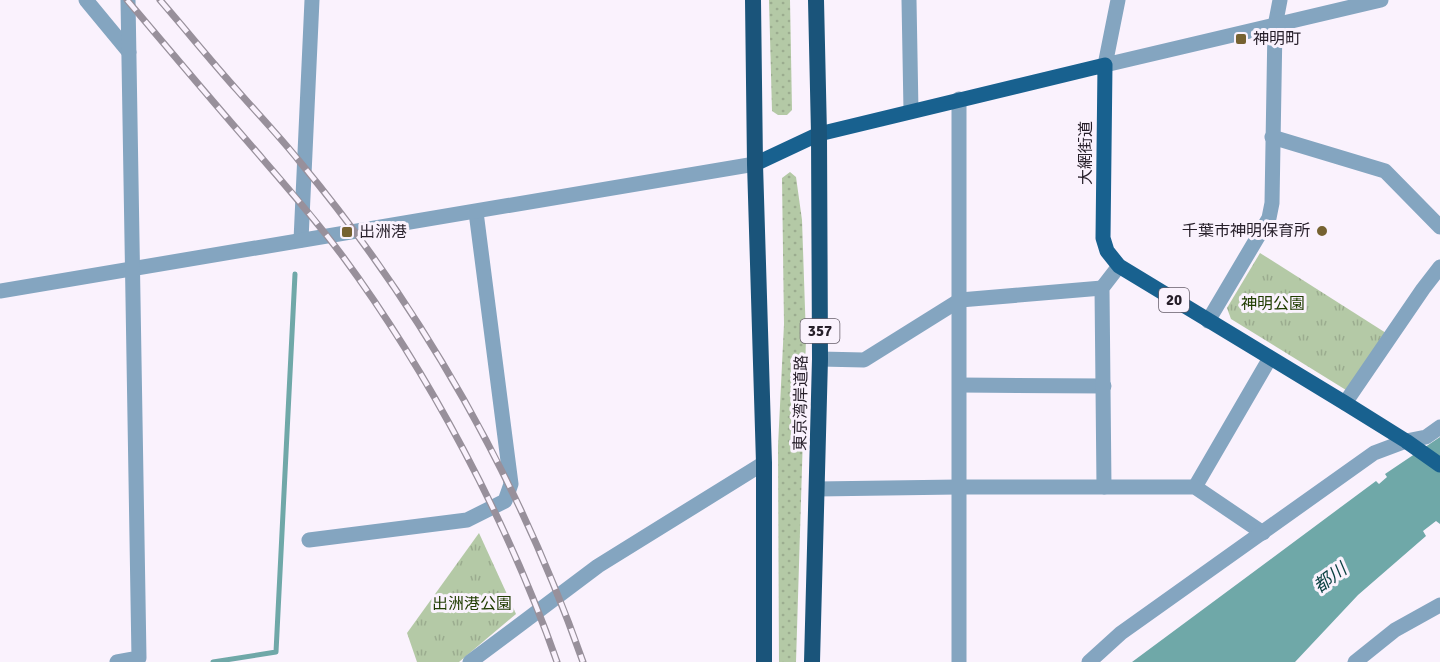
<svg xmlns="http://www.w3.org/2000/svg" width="1440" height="662" font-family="Signika,'Noto Sans JP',sans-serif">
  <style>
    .grass { fill: url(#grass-dots) }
    .park { fill: url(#park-tufts) }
    .water { fill: #6fa8a8 }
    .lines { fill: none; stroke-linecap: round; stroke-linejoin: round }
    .stream { stroke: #6fa8a8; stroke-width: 5 }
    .minor { stroke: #84a5c0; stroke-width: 15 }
    .tertiary { stroke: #84a5c0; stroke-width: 15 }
    .primary { stroke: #18618f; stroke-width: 15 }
    .trunk { stroke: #1a547a; stroke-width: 16 }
    .rail-casing { stroke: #98909b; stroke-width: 7 }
    .rail { stroke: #faf2fd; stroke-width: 4.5; stroke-dasharray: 14; stroke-linecap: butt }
    .poi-dot { fill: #766231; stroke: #faf2fd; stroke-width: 2 }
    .labels { text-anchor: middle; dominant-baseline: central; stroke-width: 6; stroke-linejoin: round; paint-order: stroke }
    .shield { fill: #faf2fd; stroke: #665e69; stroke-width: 1.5 }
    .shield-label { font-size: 15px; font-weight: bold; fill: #261e29 }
    .poi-label { font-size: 16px; fill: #261e29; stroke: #faf2fd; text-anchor: start }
    .street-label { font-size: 16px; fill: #261e29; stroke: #faf2fd }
    .park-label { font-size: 16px; fill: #213d02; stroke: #faf2fd }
    .water-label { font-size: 18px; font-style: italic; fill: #083f40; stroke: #faf2fd }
  </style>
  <defs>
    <pattern id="grass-dots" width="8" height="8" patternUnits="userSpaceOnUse" patternTransform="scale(1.5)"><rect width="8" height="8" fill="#b4c9a6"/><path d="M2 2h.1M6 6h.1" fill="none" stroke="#9bac8f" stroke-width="1.8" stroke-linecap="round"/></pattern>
    <pattern id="park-tufts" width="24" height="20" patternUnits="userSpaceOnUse" patternTransform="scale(1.5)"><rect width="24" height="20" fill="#b4c9a6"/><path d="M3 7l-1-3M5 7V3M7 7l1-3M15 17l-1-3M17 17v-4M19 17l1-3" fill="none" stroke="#9bac8f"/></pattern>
  </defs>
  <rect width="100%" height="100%" fill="#faf2fd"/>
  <g class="grass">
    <polygon points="769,0 790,0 792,110 787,115 778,115 772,111"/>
    <polygon points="790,172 796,177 802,220 806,338 796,662 779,662 778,446 784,324 782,178"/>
  </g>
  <g class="park">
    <polygon points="1260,253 1386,333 1346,390 1231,319 1227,308"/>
    <polygon points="479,533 516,614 459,662 417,662 407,633"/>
  </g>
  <polygon class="water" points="1440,437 1440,524 1436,521 1423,531 1426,536 1358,595 1295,662 1132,662 1376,481 1379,484 1387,477 1385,474"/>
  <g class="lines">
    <polyline class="stream" points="213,662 276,652 295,274"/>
    <g class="minor">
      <polyline points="86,0 129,52"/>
      <polyline points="909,0 911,111"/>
      <polyline points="1272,137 1385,171 1440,227"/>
      <polyline points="301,240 312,0"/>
      <polyline points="1208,321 1269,218 1272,203 1275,26 1280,0"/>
      <polyline points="820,359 864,360 960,300 1102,288"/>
      <polyline points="960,385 1104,386"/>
      <polyline points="1345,403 1423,289 1440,267"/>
      <polyline points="1406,441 1426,437 1440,427"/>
      <polyline points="1104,487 1102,288 1119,266"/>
      <polyline points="1195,487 1270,358"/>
      <polyline points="817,489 958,487 1195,487 1263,533"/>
      <polyline points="309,540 467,520 505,501 511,484 476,212"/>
      <polyline points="470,662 598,566 764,463"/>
      <polyline points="959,662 959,99"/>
    </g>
    <g class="tertiary">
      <polyline points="1118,0 1105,65 1381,0"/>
      <polyline points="0,291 755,164"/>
      <polyline points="117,662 139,658 128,0"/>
      <polyline points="1089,662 1121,633 1374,453 1406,441"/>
      <polyline points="1355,662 1395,630 1440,605"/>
    </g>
    <polyline class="primary" points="755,164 819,134 1105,65 1103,238 1107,251 1119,266 1345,403 1406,441 1440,465"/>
    <g class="trunk">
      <polyline points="753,0 755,164 764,463 764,662"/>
      <polyline points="812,662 820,359 819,134 816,0"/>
    </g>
    <defs>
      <g id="rail">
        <path d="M127,0C167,47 207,95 248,142C279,178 312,215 341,254C429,373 508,522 557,662"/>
        <path d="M160,0C186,30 211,61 237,90C258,114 280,137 300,162C423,310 519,480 583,662"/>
      </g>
    </defs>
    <use href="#rail" class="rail-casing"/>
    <use href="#rail" class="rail"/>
  </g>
  <g class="poi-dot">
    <rect x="1235" y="33" width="12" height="12" rx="3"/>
    <circle cx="1322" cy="231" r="6"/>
    <rect x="341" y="226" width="12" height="12" rx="3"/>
  </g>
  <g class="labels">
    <g class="shield">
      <rect x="1159" y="288" width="30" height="24" rx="4.5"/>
      <rect x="800.5" y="319" width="39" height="24" rx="4.5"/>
    </g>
    <g class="shield-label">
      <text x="1174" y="300">20</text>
      <text x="820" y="331">357</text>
    </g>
    <g class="poi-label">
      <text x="1253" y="39">神明町</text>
      <text x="1310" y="231" text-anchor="end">千葉市神明保育所</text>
      <text x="359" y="232">出洲港</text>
    </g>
    <g class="street-label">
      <text transform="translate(1086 153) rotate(-90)">大網街道</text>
      <text transform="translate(801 403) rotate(-89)">東京湾岸道路</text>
    </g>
    <g class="park-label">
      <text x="1273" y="304">神明公園</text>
      <text x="472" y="604">出洲港公園</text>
    </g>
    <g class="water-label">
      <text transform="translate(1330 578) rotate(-37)">都川</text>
    </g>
  </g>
</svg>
